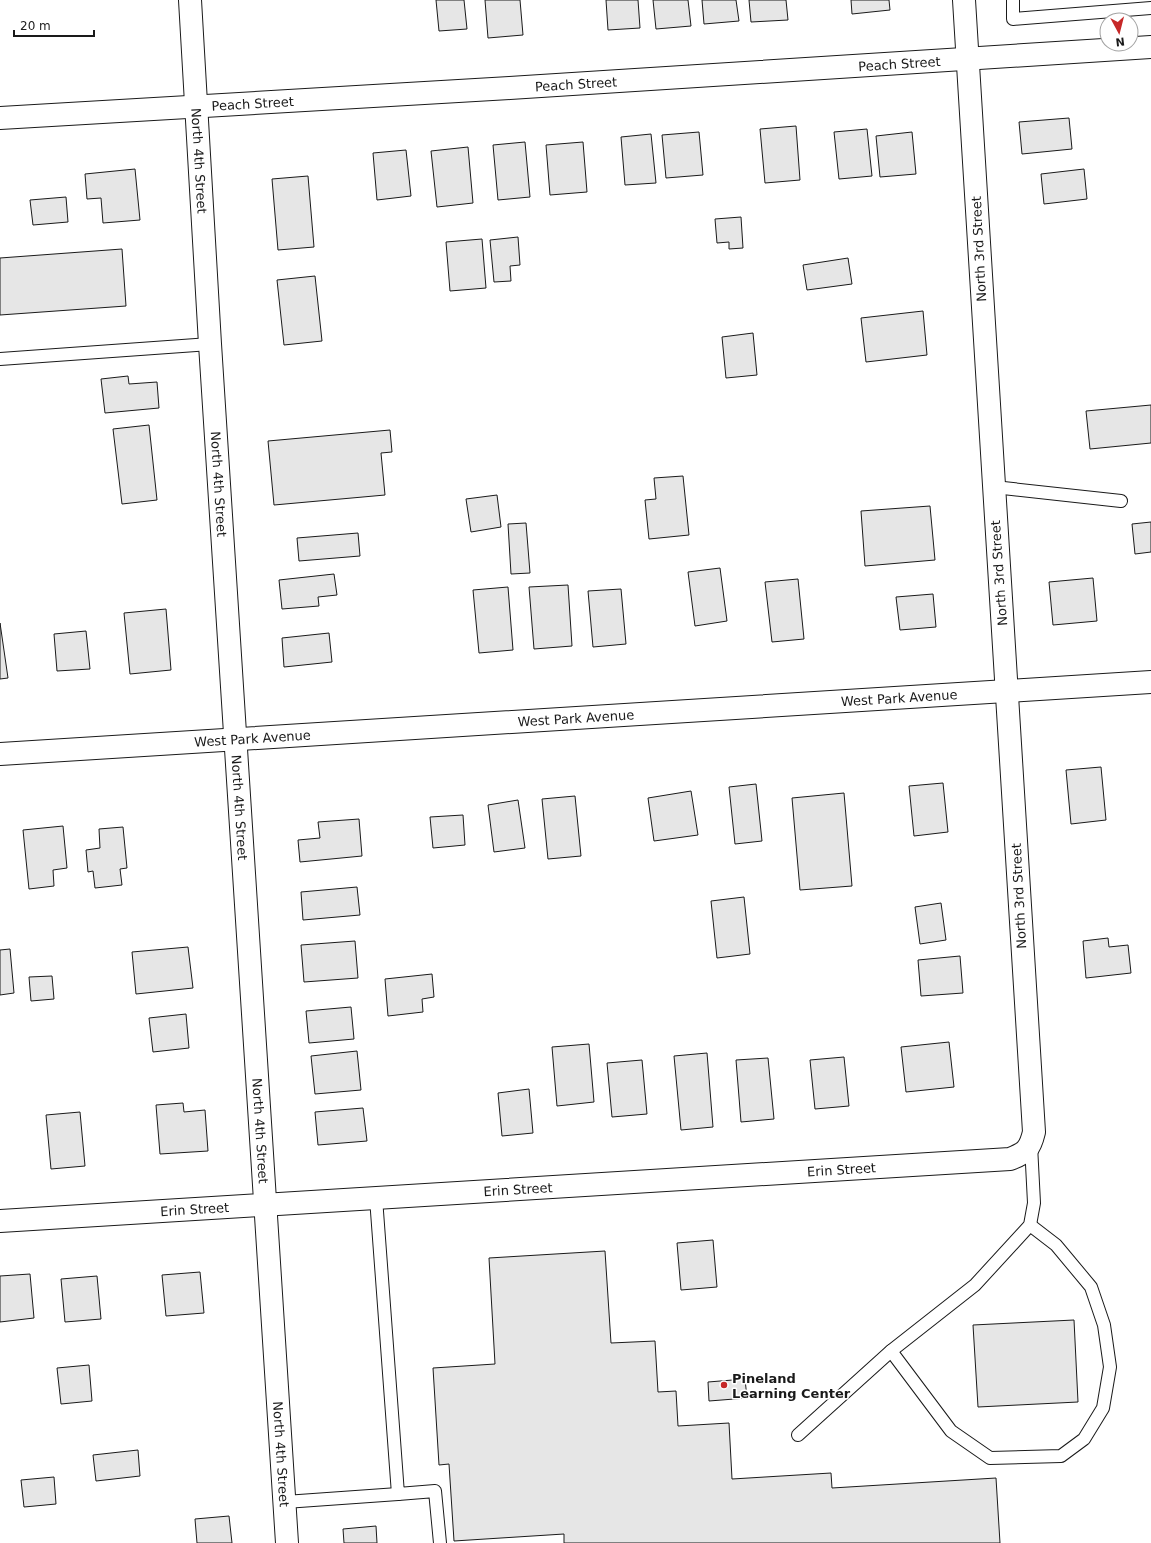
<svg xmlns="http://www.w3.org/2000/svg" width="1151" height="1543" font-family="'DejaVu Sans',sans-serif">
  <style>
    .building { fill: #e6e6e6; stroke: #1a1a1a }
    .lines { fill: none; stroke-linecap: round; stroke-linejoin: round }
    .service-casing { stroke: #1a1a1a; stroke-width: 14 }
    .minor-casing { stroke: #1a1a1a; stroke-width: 24 }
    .secondary-casing { stroke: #1a1a1a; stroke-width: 24 }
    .service { stroke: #fff; stroke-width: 12 }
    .minor { stroke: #fff; stroke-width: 22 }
    .secondary { stroke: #fff; stroke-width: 22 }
    .poi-dot { fill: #c62828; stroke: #fff; stroke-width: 1.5 }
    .labels { text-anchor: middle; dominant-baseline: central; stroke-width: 3; stroke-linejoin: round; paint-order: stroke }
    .street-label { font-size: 13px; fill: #1a1a1a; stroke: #fff }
    .poi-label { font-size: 13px; font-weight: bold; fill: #1a1a1a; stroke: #fff; text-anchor: start }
  </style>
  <rect width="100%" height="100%" fill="#fff"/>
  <g class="building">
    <polygon points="436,0 464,0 467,29 439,31"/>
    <polygon points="485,0 520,0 523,35 488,38"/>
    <polygon points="606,0 638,0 640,28 608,30"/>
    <polygon points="653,0 688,0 691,26 656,29"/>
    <polygon points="702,0 736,0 739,21 704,24"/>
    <polygon points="749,0 786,0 788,20 751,22"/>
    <polygon points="851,0 889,0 890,10 852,14"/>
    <polygon points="1069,118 1072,149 1022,154 1019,122"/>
    <polygon points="796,126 800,180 765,183 760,129"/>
    <polygon points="867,129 872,176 839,179 834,132"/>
    <polygon points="699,132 703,175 666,178 662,135"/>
    <polygon points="912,132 916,174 880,177 876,136"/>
    <polygon points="651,134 656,183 625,185 621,137"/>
    <polygon points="525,142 530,197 498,200 493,145"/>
    <polygon points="583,142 587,192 550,195 546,145"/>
    <polygon points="468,147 473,203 437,207 431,151"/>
    <polygon points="406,150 411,196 377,200 373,153"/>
    <polygon points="135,169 140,220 103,223 101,198 87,199 85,174"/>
    <polygon points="1084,169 1087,199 1044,204 1041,174"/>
    <polygon points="308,176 314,247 278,250 272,179"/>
    <polygon points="66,197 68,222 33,225 30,200"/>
    <polygon points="741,217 743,248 729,249 729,242 717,243 715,219"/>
    <polygon points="518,237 520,265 510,266 511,281 494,282 490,240"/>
    <polygon points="482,239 486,288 450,291 446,242"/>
    <polygon points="122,249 126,306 0,315 0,258"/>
    <polygon points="848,258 852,284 807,290 803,265"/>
    <polygon points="315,276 322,341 284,345 277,280"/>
    <polygon points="923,311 927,355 866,362 861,318"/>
    <polygon points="753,333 757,375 726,378 722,337"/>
    <polygon points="128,376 129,384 157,382 159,408 105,413 101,379"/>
    <polygon points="1151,405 1151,443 1090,449 1086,411"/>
    <polygon points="149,425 157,500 122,504 113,429"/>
    <polygon points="390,430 392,452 381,453 385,495 274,505 268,441"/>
    <polygon points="683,476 689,535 649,539 645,500 656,499 654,478"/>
    <polygon points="497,495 501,527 471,532 466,499"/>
    <polygon points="930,506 935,560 865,566 861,511"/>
    <polygon points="1151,522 1151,552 1135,554 1132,524"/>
    <polygon points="526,523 530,573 511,574 508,524"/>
    <polygon points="358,533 360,556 299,561 297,538"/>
    <polygon points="720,568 727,621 695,626 688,572"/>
    <polygon points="334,574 337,595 318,597 319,606 282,609 279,580"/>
    <polygon points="1093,578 1097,621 1053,625 1049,582"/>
    <polygon points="798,579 804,639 772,642 765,582"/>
    <polygon points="568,585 572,646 534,649 529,587"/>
    <polygon points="508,587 513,650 479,653 473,590"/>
    <polygon points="621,589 626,644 593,647 588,591"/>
    <polygon points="933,594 936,627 900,630 896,597"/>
    <polygon points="166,609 171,670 130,674 124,613"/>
    <polygon points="0,623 8,678 0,679"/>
    <polygon points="86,631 90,669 57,671 54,634"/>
    <polygon points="329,633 332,662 284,667 282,638"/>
    <polygon points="1101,767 1106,820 1071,824 1066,770"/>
    <polygon points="943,783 948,832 914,836 909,786"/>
    <polygon points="756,784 762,841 735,844 729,787"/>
    <polygon points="691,791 698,835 654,841 648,798"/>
    <polygon points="844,793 852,886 800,890 792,798"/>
    <polygon points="575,796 581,856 548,859 542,799"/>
    <polygon points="518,800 525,848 494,852 488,805"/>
    <polygon points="463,815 465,845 433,848 430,817"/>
    <polygon points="359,819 362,856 300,862 298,840 320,838 318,822"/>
    <polygon points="63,826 67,868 53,870 54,886 29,889 23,830"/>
    <polygon points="123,827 127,868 120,869 122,885 95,888 93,871 88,872 86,850 100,848 99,829"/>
    <polygon points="357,887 360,915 303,920 301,892"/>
    <polygon points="744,897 750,954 717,958 711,901"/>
    <polygon points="941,903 946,940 920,944 915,907"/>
    <polygon points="1108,938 1109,947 1128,945 1131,973 1086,978 1083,941"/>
    <polygon points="355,941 358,978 304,982 301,945"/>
    <polygon points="188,947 193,988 136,994 132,952"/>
    <polygon points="10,949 14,993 0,995 0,950"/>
    <polygon points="960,956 963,993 921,996 918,960"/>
    <polygon points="432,974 434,997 422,999 423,1012 388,1016 385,979"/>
    <polygon points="52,976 54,999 31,1001 29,977"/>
    <polygon points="351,1007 354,1039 309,1043 306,1011"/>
    <polygon points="186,1014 189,1048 153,1052 149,1018"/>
    <polygon points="949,1042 954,1087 906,1092 901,1047"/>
    <polygon points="589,1044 594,1102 557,1106 552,1047"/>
    <polygon points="357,1051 361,1090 315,1094 311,1056"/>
    <polygon points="707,1053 713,1127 681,1130 674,1056"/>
    <polygon points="844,1057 849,1106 815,1109 810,1060"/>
    <polygon points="768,1058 774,1119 741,1122 736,1060"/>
    <polygon points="642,1060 647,1114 612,1117 607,1063"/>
    <polygon points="529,1089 533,1133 502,1136 498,1093"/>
    <polygon points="183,1103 184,1112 205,1110 208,1151 160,1154 156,1105"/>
    <polygon points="363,1108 367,1141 318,1145 315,1112"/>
    <polygon points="80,1112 85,1166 51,1169 46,1115"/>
    <polygon points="713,1240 717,1287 681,1290 677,1243"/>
    <polygon points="605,1251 611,1343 655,1341 658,1392 676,1391 678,1426 729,1423 732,1479 831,1473 832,1488 996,1478 1000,1543 564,1543 564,1534 454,1541 449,1464 439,1465 433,1368 495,1364 489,1258"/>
    <polygon points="200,1272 204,1313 166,1316 162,1275"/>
    <polygon points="30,1274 34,1318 0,1322 0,1276"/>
    <polygon points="97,1276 101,1319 65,1322 61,1279"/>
    <polygon points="1074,1320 1078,1402 978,1407 973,1325"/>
    <polygon points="89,1365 92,1401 61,1404 57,1368"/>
    <polygon points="745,1379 747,1398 709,1401 708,1382"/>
    <polygon points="138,1450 140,1476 96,1481 93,1455"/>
    <polygon points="54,1477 56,1504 24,1507 21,1480"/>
    <polygon points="229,1516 232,1543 197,1543 195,1519"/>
    <polygon points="376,1526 377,1543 344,1543 343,1529"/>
  </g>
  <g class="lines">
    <defs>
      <g id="service">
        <polyline points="1013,0 1013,19 1151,8"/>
        <polyline points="0,359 210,344"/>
        <polyline points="994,487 1121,501"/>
        <polyline points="376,1198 398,1494 435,1491 440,1543"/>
        <polyline points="891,1351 951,1431 990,1458 1061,1456 1084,1439 1103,1408 1110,1367 1104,1325 1091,1287 1056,1245 1030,1225"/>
        <polyline points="798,1435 891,1351 975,1285 1030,1225 1034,1203 1031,1145"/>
        <polyline points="285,1502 398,1494"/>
      </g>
      <g id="minor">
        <path id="s1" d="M190,0L210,344L287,1543"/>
        <path id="s2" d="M0,118C384,96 767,73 1151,47"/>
        <path id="s3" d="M0,1221L1010,1159C1026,1153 1030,1149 1034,1132L964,0"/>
      </g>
      <g id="secondary">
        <path id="s4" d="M0,754L1151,682"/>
      </g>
    </defs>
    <use href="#service" class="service-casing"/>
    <use href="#minor" class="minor-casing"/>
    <use href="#secondary" class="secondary-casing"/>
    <use href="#service" class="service"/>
    <use href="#minor" class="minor"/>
    <use href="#secondary" class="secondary"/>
  </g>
  <circle class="poi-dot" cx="724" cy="1385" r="4"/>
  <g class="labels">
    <g class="street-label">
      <text stroke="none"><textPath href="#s2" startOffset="901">Peach Street</textPath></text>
      <text stroke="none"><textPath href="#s2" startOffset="577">Peach Street</textPath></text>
      <text stroke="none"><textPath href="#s2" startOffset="253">Peach Street</textPath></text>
      <text stroke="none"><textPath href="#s1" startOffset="161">North 4th Street</textPath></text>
      <text transform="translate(979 249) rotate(-93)">North 3rd Street</text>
      <text stroke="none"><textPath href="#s1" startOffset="485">North 4th Street</textPath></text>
      <text transform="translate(999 573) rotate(-94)">North 3rd Street</text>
      <text stroke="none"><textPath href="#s4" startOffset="901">West Park Avenue</textPath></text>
      <text stroke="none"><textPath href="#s4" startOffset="577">West Park Avenue</textPath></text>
      <text stroke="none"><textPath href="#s4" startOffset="253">West Park Avenue</textPath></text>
      <text stroke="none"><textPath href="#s1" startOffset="809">North 4th Street</textPath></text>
      <text transform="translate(1019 896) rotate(-93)">North 3rd Street</text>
      <text stroke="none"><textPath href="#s1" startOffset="1133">North 4th Street</textPath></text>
      <text stroke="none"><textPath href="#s3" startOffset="843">Erin Street</textPath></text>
      <text stroke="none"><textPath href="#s3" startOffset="519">Erin Street</textPath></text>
      <text stroke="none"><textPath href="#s3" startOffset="195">Erin Street</textPath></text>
      <text stroke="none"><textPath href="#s1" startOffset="1457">North 4th Street</textPath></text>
    </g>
    <g class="poi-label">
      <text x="732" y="1378">Pineland<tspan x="732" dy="15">Learning Center</tspan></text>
    </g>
  </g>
  <g transform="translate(1119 32) rotate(173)"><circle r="19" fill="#ffffff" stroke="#a3a3a3"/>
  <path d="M0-3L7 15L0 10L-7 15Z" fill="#c62828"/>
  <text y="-6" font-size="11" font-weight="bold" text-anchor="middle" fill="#1a1a1a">N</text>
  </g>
  <path d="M14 30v6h80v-6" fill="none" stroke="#1a1a1a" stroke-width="2"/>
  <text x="20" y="30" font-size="12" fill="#1a1a1a" stroke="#ffffff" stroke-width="3" paint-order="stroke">20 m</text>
</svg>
